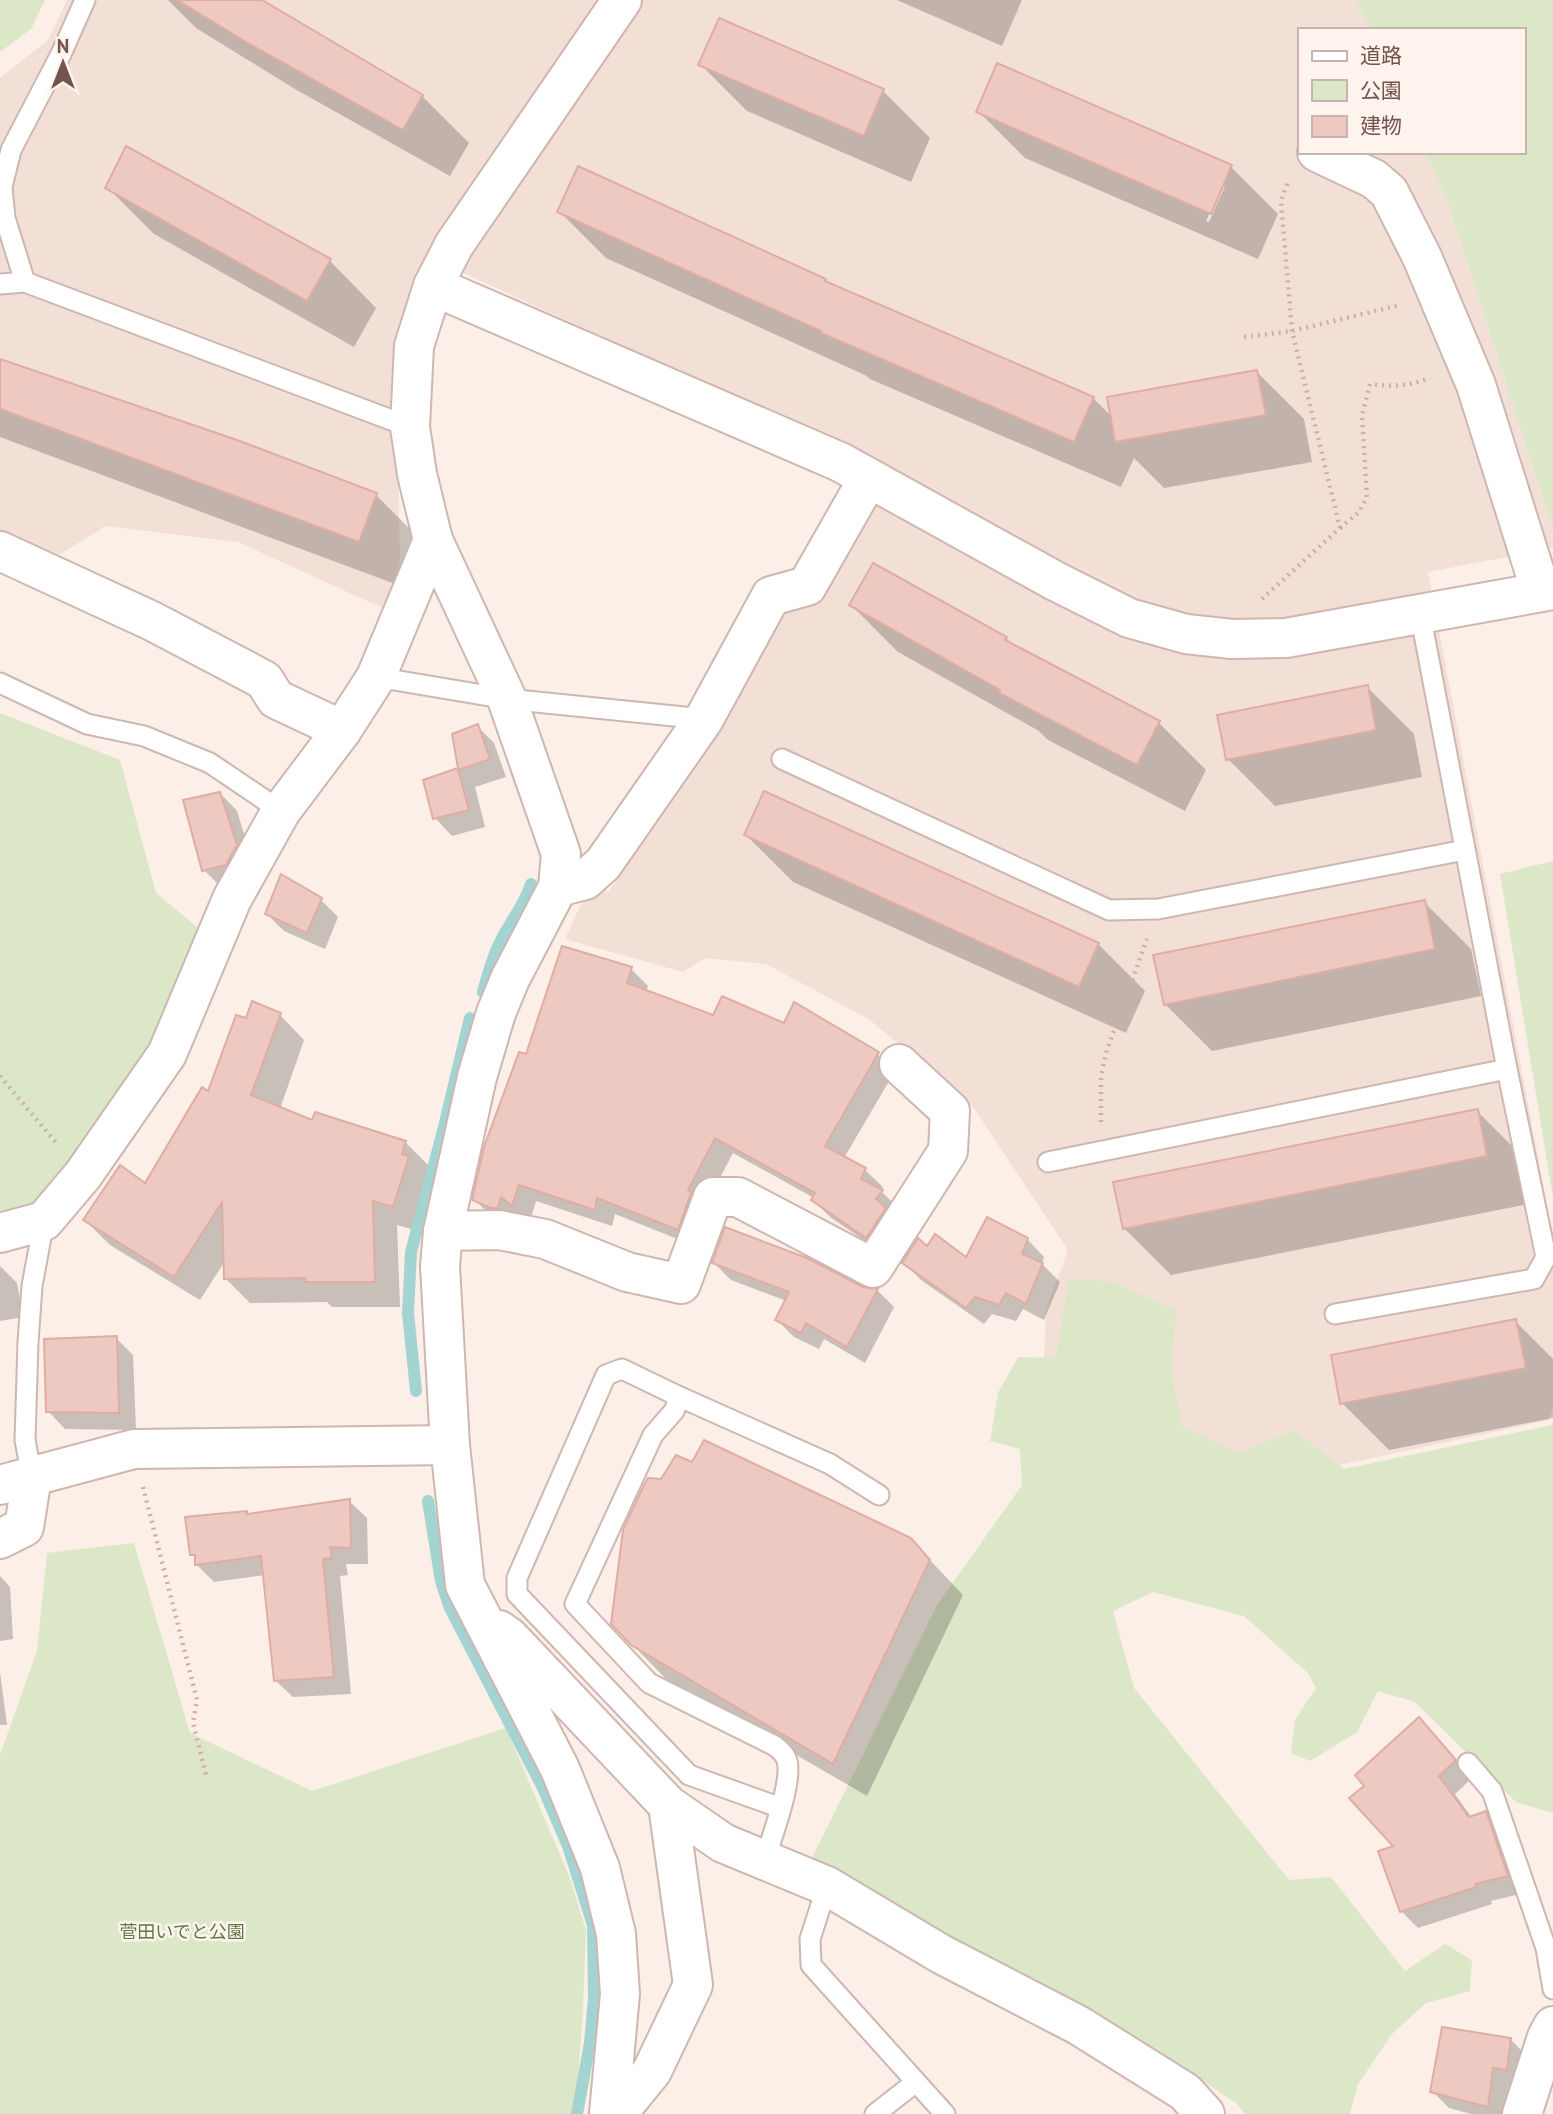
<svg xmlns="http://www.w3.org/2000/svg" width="1553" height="2114" font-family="'PT Sans','Noto Sans JP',sans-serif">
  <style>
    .residential { fill: #f2dfd6 }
    .green { fill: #dbe7c7 }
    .shadow { fill: #0003; fill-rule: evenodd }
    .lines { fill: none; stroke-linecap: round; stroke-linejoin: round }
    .stream { stroke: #a4d4d1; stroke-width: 12 }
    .building { fill: #eec9c1; stroke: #dfada3; stroke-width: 2 }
    .lane-casing { stroke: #ceb7b1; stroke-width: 23 }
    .street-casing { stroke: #ceb7b1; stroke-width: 42 }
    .secondary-casing { stroke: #d0b6af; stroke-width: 42 }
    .path { stroke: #d3aca4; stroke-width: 4.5; stroke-dasharray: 2 5; stroke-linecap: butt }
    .lane { stroke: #fff; stroke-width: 19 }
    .street { stroke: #fff; stroke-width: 38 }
    .secondary { stroke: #fff; stroke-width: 38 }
    .labels { text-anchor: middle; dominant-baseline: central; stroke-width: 5; stroke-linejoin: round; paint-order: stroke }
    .park-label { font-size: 18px; fill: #5f7846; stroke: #fef4ed }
  </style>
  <rect width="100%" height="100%" fill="#fbefe7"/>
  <polygon class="residential" points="67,0 1356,0 1370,30 1299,30 1299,152 1425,152 1449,205 1553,529 1553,548 1428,572 1553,1237 1553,1407 1549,1420 1344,1464 1216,1489 1043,1392 1046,1309 1068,1250 974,1108 870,1020 766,964 705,958 683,972 565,939 586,893 598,888 609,892 782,601 892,468 430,258 396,364 400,561 389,611 238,542 106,526 60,554 0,536 0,78 48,40"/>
  <g class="green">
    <polygon points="0,0 45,0 31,29 0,52"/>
    <polygon points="1356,0 1553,0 1553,529 1449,205 1425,152 1523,152 1523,30 1370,30"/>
    <polygon points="0,713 120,760 156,893 203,932 161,1051 29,1219 0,1226"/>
    <polygon points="1553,861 1553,1198 1500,874"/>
    <polygon points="1069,1279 1114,1282 1176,1311 1171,1370 1182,1427 1238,1453 1294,1430 1344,1469 1552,1425 1553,1421 1553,1813 1516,1802 1415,1702 1378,1691 1357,1732 1310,1761 1291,1753 1295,1720 1316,1688 1308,1673 1244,1616 1153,1592 1113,1611 1134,1688 1289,1880 1331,1877 1405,1971 1445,1944 1472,1960 1470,1991 1426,2003 1392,2034 1358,2084 1350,2114 1245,2114 1236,2103 1196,2076 810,1862 937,1605 1022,1485 1020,1449 990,1441 998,1393 1018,1357 1056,1358"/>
    <polygon points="134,1543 190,1733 312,1791 506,1728 570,1878 586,1931 583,2009 577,2094 572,2114 0,2114 0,1755 37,1651 47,1553"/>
  </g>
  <g class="shadow">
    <polygon points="168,0 261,0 422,96 469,143 450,176 295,89 196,28"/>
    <polygon points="897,0 1022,0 1002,46"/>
    <polygon points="720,20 883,91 930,138 911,182 747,111 700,64"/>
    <path d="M978,111L1231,167L1278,214L1258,259L1025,158ZM1221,186H1225L1209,222L1206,221Z"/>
    <polygon points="107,187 330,261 376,308 354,347 154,234"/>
    <polygon points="559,211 825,280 830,284 1093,398 1113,418 1257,372 1304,419 1312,462 1164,488 1134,458 1121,487 870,379 865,375 606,258"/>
    <polygon points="0,361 376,495 423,542 406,588 0,437"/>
    <polygon points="851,605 1006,638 1015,647 1159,723 1206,770 1185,811 1048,740 1039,731 898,652"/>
    <polygon points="1367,687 1414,734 1422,777 1275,806 1228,759"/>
    <polygon points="477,726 494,743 506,777 475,787 485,827 452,836 435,818 425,781 460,770 454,735"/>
    <polygon points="220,793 237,811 253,863 221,887 204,870"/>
    <polygon points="746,835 1098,944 1145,991 1126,1033 793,882"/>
    <polygon points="321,900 338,917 325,949 284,931 267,914"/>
    <polygon points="1424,902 1471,949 1481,996 1212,1051 1165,1004"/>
    <polygon points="631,969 648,986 646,992 714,1017 785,1025 877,1054 895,1071 844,1158 865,1170 883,1187 881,1191 899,1209 884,1254 830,1217 813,1200 814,1198 733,1153 704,1208 695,1246 615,1214 612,1226 536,1201 530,1221 519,1213 515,1225 492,1217 474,1199 527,1056"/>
    <polygon points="280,1015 304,1040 280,1109 313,1122 405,1142 430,1167 427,1177 433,1183 418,1231 397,1225 400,1307 332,1307 327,1302 250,1303 225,1278 225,1261 200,1300 110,1245 85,1220 145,1186 209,1093 247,1021"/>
    <polygon points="1477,1111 1524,1158 1533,1203 1171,1275 1124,1228"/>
    <polygon points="1027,1239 1044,1257 1042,1264 1060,1282 1044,1320 1023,1309 1016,1321 992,1314 984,1324 921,1280 904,1263 927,1248 966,1259"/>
    <polygon points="714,1263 877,1290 894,1307 865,1363 824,1339 819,1349 794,1337 777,1320 787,1301 731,1280"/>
    <polygon points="0,1266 17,1283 23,1317 0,1321"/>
    <polygon points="1515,1321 1553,1359 1553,1418 1389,1450 1342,1403"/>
    <polygon points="116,1338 133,1355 136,1430 65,1429 48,1411"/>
    <polygon points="349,1501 367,1518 368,1564 346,1564 348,1575 340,1576 351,1694 293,1697 275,1680 265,1575 214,1582 197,1565 197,1559 191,1554 246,1512 249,1516"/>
    <polygon points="910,1539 963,1595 867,1796 666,1679 632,1644"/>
    <polygon points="0,1576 10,1587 13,1639 0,1641"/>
    <polygon points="0,1672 7,1725 0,1725"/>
    <polygon points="1419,1720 1472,1778 1455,1794 1472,1818 1485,1813 1503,1830 1524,1893 1491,1901 1492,1904 1418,1928 1401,1911 1396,1847 1366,1786"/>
    <polygon points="1511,2040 1528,2057 1524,2087 1510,2084 1506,2114 1471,2114 1449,2108 1432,2091"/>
  </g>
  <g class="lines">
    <g class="stream">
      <path d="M483,992C487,978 491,962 497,949C506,926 524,908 531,884"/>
      <polyline points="416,1391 408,1313 411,1252 444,1127 470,1018"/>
      <polyline points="428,1501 441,1581 450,1608 543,1788 568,1846 593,1925 594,1998 590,2043 577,2114"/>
    </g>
  </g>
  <g class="building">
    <polygon points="177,0 262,0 423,95 403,130 246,42"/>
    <polygon points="719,18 884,89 864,136 698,65"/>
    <polygon points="997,63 1232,165 1211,214 976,112"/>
    <polygon points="126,146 331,259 307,301 105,188"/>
    <polygon points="578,166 826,279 825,281 1094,397 1074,442 821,333 821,331 557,212"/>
    <polygon points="0,359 237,440 377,493 359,542 0,409"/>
    <polygon points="1257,370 1266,415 1115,442 1107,397"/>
    <polygon points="873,563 1007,637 1005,640 1160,721 1137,765 999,693 1000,690 849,605"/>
    <polygon points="1368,685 1376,730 1226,760 1217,715"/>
    <polygon points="478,724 490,759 458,770 469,810 433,819 423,780 458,768 452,734"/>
    <polygon points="764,791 1099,943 1079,987 744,835"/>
    <polygon points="220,792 237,845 226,865 202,871 183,800"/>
    <polygon points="281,874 322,898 307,933 265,914"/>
    <polygon points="1425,900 1435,949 1164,1005 1153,955"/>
    <polygon points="562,946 632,967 627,983 713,1015 722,996 784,1023 794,1002 879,1052 825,1146 866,1168 861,1179 883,1190 876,1199 886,1208 866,1238 811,1200 815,1193 715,1138 688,1190 691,1193 678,1230 597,1198 595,1210 519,1185 512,1206 501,1197 498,1208 491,1208 472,1200 484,1147 519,1052 526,1054"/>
    <polygon points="252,1001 281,1013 251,1095 312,1120 315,1112 406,1141 402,1154 409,1156 393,1207 373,1201 375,1282 305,1282 305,1278 224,1279 222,1202 174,1277 83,1220 120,1165 145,1183 202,1087 208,1091 236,1015 246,1018"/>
    <polygon points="1478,1109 1487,1156 1123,1229 1113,1182"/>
    <polygon points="987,1217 1028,1238 1022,1254 1043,1263 1026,1304 1006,1293 999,1305 975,1297 966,1308 902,1263 918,1238 927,1246 935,1234 966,1257"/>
    <polygon points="725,1227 807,1258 863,1287 878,1289 847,1347 806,1323 801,1333 775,1320 789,1292 712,1263"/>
    <polygon points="1516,1319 1526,1368 1340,1404 1331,1355"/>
    <polygon points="117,1336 119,1413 46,1412 44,1339"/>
    <polygon points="704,1440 911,1538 930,1560 833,1764 631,1645 611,1624 623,1530 644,1485 648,1478 661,1479 676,1455 692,1462"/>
    <polygon points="350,1499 351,1548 330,1547 332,1558 323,1559 334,1677 274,1681 261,1556 195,1565 195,1555 190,1555 185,1517 247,1511 247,1514"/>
    <polygon points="1419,1717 1456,1760 1439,1776 1469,1817 1486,1811 1508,1876 1475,1884 1476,1887 1400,1912 1378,1851 1393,1846 1349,1798 1364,1786 1355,1775"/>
    <polygon points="1442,2027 1511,2038 1507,2070 1493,2068 1488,2107 1430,2092"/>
  </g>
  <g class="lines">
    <defs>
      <g id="lane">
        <polyline points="25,282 5,218 2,187 11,150 62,52 85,0"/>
        <polyline points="0,284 25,282 410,427"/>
        <polyline points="376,677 507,699 704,719"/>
        <polyline points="0,683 87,724 144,736 210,763 281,811"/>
        <polyline points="782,759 1109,910 1158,909 1465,850"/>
        <polyline points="1048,1162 1507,1069"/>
        <polyline points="1335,1314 1534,1279 1546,1257 1507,1069 1420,613"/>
        <polyline points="680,1397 830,1464 879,1495"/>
        <polyline points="32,1477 25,1440 28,1342 32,1286 44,1221"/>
        <polyline points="1468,1763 1492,1791 1546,1948 1553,1989"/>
        <path d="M765,1860C771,1838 795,1777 786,1758C784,1754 779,1749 775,1746L649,1683L575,1604L653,1435L674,1411L680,1397L622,1369L606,1375L517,1578V1594L689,1775L781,1808"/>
        <polyline points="827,1886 810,1939 811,1965 945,2114"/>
        <polyline points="875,2114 916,2082"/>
      </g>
      <g id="street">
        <polyline points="1317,152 1374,179 1389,192 1422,257 1476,385 1541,592"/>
        <polyline points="433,286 414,346 410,427 417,474 433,540 507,699 561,854 558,887 510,979 496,1013 477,1077 443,1231 440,1266 450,1445 465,1585 560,1769 600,1868 616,1934 620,1994 609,2114"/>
        <polyline points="0,551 152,621 264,680 276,699 342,730"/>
        <polyline points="558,887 585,880 603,864 704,719 771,596 807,586 868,479"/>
        <polyline points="443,1231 499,1230 545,1239 627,1272 681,1284 713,1197 738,1197 873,1268 948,1151 950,1111 899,1064"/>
        <polyline points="0,1233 44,1221 83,1175 167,1054 232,899 281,811 342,730 376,677 433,540"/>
        <polyline points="0,1539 24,1527 32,1477"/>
        <polyline points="499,1630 509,1637 668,1805 723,1843 827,1886 941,1954 1078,2025 1185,2092 1205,2114"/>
        <polyline points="617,2114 652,2071 693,1985 668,1805"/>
        <polyline points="1522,2114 1547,2037 1553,2026"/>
      </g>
      <g id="secondary">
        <polyline points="622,0 454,245 433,286 840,462 1057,582 1129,618 1186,634 1232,639 1286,638 1553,590"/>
        <polyline points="0,1485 134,1449 450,1445"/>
      </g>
    </defs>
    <use href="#lane" class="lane-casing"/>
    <use href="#street" class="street-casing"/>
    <use href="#secondary" class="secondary-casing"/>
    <g class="path">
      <polyline points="1244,337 1292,331 1400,305"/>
      <path d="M1340,528L1358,513L1367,498L1362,415L1370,384C1392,387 1409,386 1430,378"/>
      <polyline points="1262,599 1340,528 1292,331 1281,201 1289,179"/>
      <polyline points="0,1076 58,1145"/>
      <polyline points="1101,1122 1101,1076 1107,1050 1147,939"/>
      <polyline points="143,1487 197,1700 193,1723 207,1779"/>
    </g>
    <use href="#lane" class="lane"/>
    <use href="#street" class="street"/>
    <use href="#secondary" class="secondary"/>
  </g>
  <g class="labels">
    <g class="park-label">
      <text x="182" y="1931">菅田いでと公園</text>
    </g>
  </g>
  <rect x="1298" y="28" width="228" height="126" fill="#fef4ed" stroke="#c6b4ad" stroke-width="2"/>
  <rect x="1312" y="51" width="35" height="10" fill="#ffffff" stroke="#c6b4ad" stroke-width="2"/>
  <text x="1360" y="63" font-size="21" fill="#72534e">道路</text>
  <rect x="1312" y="80" width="35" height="21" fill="#dbe7c7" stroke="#c6b4ad" stroke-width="2"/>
  <text x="1360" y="98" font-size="21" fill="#72534e">公園</text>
  <rect x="1312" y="116" width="35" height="21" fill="#eec9c1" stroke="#c6b4ad" stroke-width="2"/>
  <text x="1360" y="133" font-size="21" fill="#72534e">建物</text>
  <g transform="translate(63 63)" stroke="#fef4ed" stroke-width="5" paint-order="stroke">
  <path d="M0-5L12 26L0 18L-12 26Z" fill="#72534e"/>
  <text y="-10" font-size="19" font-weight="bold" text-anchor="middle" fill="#72534e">N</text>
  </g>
</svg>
